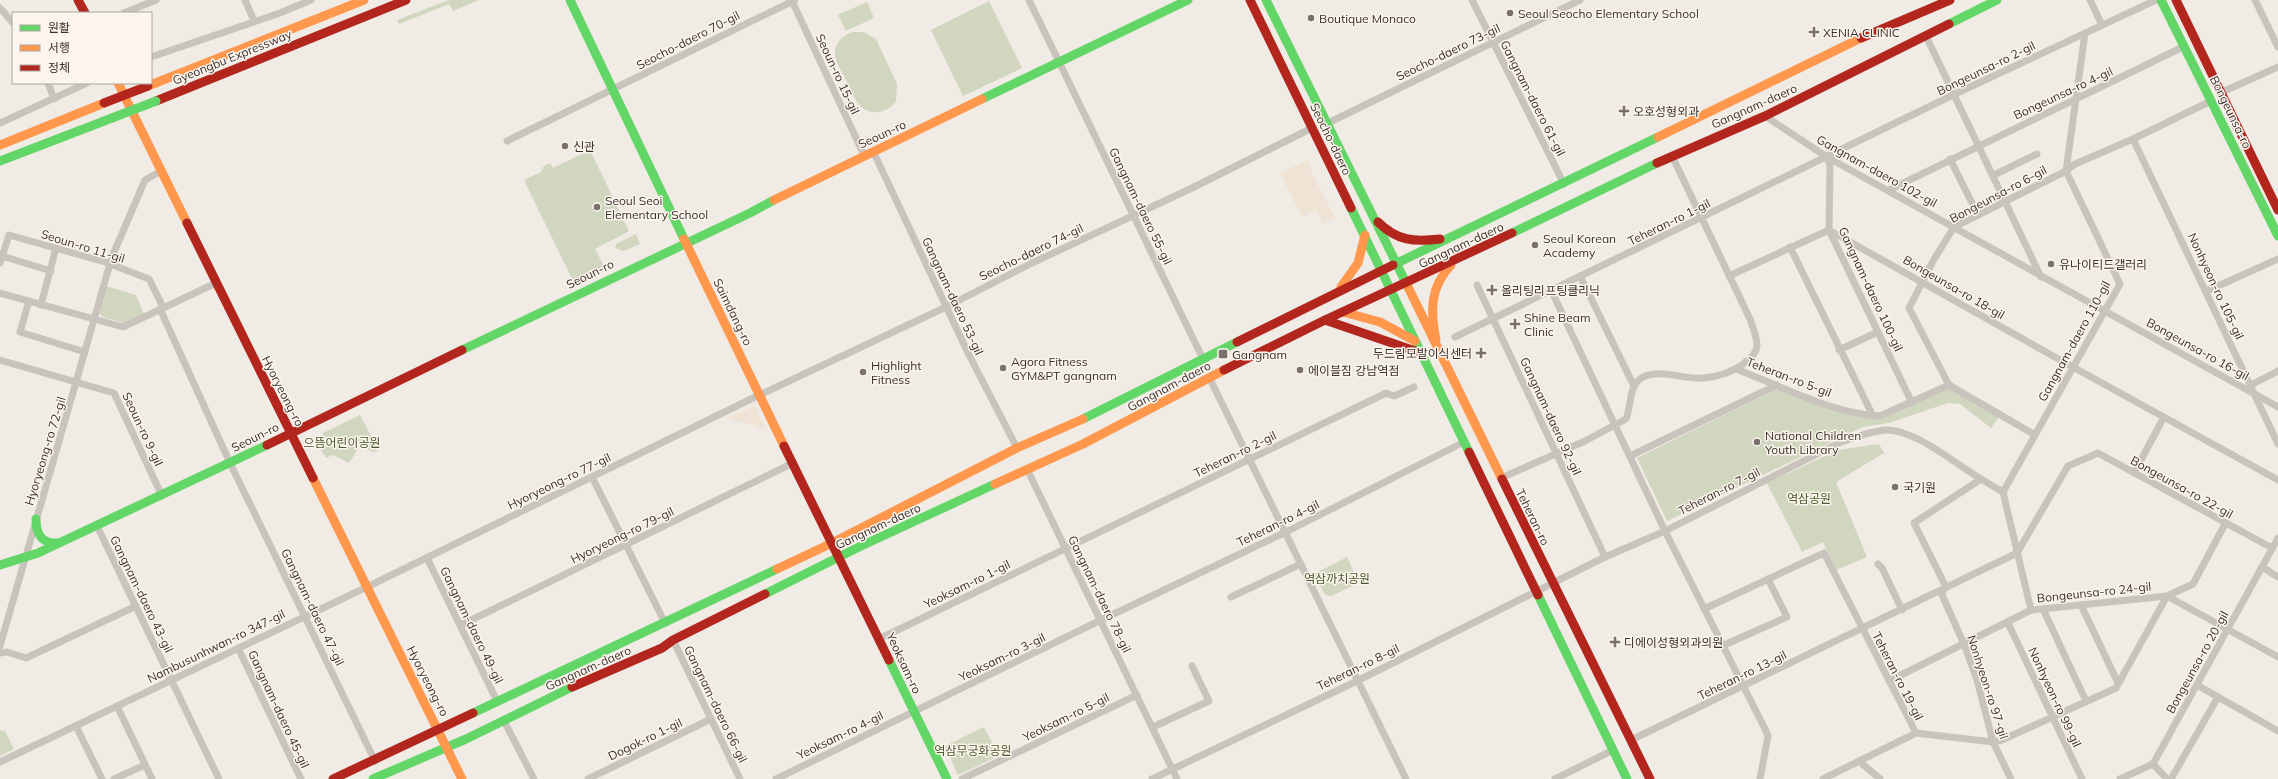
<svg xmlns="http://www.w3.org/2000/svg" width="2278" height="779" font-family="Mulish,'Noto Sans KR',sans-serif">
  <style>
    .green { fill: #d1d6bf }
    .plaza { fill: #eee3d5 }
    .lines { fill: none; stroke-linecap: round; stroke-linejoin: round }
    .street { stroke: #c9c3be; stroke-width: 7 }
    .fast { stroke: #63d668; stroke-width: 9 }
    .slow { stroke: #ff974d; stroke-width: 9 }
    .jam { stroke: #b3261e; stroke-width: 9 }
    .fast-bridge { stroke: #63d668; stroke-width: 9 }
    .jam-bridge { stroke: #b3261e; stroke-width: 9 }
    .poi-dot { fill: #7a716c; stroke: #fbf5ee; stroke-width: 1.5 }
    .labels { text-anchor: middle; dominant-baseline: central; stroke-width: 3; stroke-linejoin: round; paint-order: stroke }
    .poi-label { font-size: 12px; fill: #3b302b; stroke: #fbf5ee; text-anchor: start }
    .street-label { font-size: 12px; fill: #3b302b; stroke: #fbf5ee }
    .park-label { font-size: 12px; fill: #4a5a2e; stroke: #fbf5ee }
  </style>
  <rect width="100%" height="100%" fill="#f0ebe5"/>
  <g class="green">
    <polygon points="449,0 479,0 453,11 449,4 399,24 397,20"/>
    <polygon points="989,1 1022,68 963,96 931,30"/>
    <polygon points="867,2 874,18 846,31 838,15"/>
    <path d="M853,32H864L876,39L897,84L896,101C891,108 886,111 878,112C858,114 853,94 846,80C842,72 834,61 835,51C836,41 844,35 853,32Z"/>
    <polygon points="590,150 629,231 595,249 606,270 575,285 524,180 541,172 543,167 550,163 553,168"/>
    <polygon points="636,234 640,244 624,251 615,248 616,244"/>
    <polygon points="106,286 136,295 144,314 124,323 103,317 99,313"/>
    <polygon points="1779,388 1855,416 1882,419 1949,388 1999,417 1991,428 1960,404 1948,403 1889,423 1863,427 1667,521 1637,458"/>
    <polygon points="360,415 378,450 374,452 359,447 349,463 333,455 326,458 318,445 323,433"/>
    <polygon points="1879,444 1884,453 1836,482 1867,557 1836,570 1823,542 1802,552 1767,483 1838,450"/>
    <polygon points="1347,557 1359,583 1331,596 1325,595 1314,574"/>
    <polygon points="984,727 999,756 958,775 945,746"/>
    <polygon points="0,730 5,731 14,749 0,756"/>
  </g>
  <g class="plaza">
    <polygon points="1308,160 1312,174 1335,218 1323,224 1316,210 1302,217 1280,173"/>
    <polygon points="755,406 766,431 751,424 731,420 729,417"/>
  </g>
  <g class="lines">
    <g class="street">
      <polyline points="245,0 254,21"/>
      <polyline points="1029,0 1203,359"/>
      <polyline points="1472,0 1564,184"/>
      <polyline points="2090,0 2102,25"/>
      <polyline points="2255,0 2278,47"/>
      <polyline points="792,1 864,155"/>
      <polyline points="0,8 13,23"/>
      <polyline points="124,13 156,0"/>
      <polyline points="1926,36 2041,277"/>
      <polyline points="151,57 280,13 311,0"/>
      <polyline points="48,83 54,99"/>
      <polyline points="2220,93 2278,67"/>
      <polyline points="1765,116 1827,157 2278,407"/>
      <polyline points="0,123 87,83"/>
      <polyline points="1326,124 1580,0"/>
      <polyline points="2133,139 2278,444"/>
      <polyline points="507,141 795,0"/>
      <polyline points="873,151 968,353 1017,448"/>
      <polyline points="1827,157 1830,166 1829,230 1912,403"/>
      <polyline points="1950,159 1978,215"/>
      <polyline points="1994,175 2037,154"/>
      <polyline points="1889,190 2185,46"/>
      <polyline points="1790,247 1873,416"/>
      <polyline points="2,256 51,271"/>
      <polyline points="0,263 9,235 105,262 149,279 163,307"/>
      <polyline points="1580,276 1634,386"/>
      <polyline points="1729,276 1829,230 2053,356 2278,480"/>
      <polyline points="1477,285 1605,557"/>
      <polyline points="1551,290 1665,531 1765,729 1768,736 1760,779"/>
      <polyline points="2207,291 2278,259"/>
      <polyline points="0,293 123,327 216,283"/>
      <polyline points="29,301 20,332 85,352"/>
      <polyline points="41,305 56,248"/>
      <polyline points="160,309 230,463 375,761"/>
      <polyline points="1455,337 1955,94 2156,0"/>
      <polyline points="1839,350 1878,332"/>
      <polyline points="0,360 114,393 162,496"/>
      <path d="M1736,369C1781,386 1833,414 1880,416L1949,385"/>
      <polyline points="1209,377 1406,779"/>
      <polyline points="1949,385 1909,308 1933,261 1954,227 2066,171 2075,164 2133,139 2211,101"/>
      <polyline points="1949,385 2035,435"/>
      <polyline points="2251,385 2278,371"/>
      <polyline points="1630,456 1777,385"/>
      <polyline points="1028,471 1177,779"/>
      <polyline points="2134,473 2164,417"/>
      <polyline points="592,477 664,621"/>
      <path d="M1501,478L1585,441L1626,419C1631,407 1629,387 1640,379C1657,367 1684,380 1703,378C1717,377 1732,372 1743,364C1764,350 1757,340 1750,319L1672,156"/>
      <polyline points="2003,492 1981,479 1914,523 1945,585 1942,595 1964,644 1977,680 1993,742 2011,779"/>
      <polyline points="97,526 219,779"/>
      <polyline points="427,558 497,701"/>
      <polyline points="1878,564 1882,568 1902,610"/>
      <polyline points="2262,567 2278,577"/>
      <polyline points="1231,597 1301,564"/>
      <polyline points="2081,605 2118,683"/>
      <polyline points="1704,609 1824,553 1916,733"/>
      <polyline points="2043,609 2086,701"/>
      <polyline points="2031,610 2003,492 2120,284 2066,171 2085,33"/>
      <polyline points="2008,623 2082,779"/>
      <polyline points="461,625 793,463"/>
      <polyline points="879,639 1386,393 1394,396 1414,387"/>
      <polyline points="673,640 740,779"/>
      <polyline points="0,646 112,257 145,180 161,171"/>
      <polyline points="1722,646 1787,617 1768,579"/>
      <polyline points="238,648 301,779"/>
      <polyline points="0,653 7,652 26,658 136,606"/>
      <polyline points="1889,681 2031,610 2167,596 2278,657"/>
      <polyline points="2197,685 2278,731"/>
      <polyline points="117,706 152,779"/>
      <polyline points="504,721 534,779"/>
      <polyline points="76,726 102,779"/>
      <polyline points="1153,727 1209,701 1192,666"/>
      <polyline points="1631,740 2017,553 2068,466 2098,453 2272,548"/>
      <polyline points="1859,761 1880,779"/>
      <polyline points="0,762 367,587 749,400 946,307 1032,263 1190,189 1312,128"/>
      <polyline points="2153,764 2167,779"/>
      <polyline points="114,779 145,765"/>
      <polyline points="588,779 711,719"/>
      <polyline points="776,779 1099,621 1286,532 1464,442"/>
      <polyline points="962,779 1137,695"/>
      <path d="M1152,779L1357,681L1605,557L1665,531L1841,442C1856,437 1871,431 1886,430C1915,429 1957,465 1981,479"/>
      <polyline points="1555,779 1613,750"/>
      <polyline points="1823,779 1916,733 1993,742 2002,740 2116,688 2167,596 2193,584 2225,524"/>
      <polyline points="2120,779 2153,764 2278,538"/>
      <polyline points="2171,779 2218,697"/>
    </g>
    <g class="fast">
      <polyline points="570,0 684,239"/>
      <polyline points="1266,0 1408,287"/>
      <polyline points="2161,0 2278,236"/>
      <polyline points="1949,24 1997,0"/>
      <polyline points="982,99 1188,0"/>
      <polyline points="0,161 112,118"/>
      <polyline points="1351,208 1469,452"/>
      <polyline points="1512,233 1657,163"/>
      <polyline points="1393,265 1658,137"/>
      <polyline points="462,350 750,213 774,200"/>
      <polyline points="1083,419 1237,342"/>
      <path d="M36,519C36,535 42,544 59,543"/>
      <polyline points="0,565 38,553 267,445"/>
      <polyline points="765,594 861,546 995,484"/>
      <polyline points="1538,595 1627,779"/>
      <polyline points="889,660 947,779"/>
      <polyline points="473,713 777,569"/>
      <polyline points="373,779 466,739 572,687"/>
    </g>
    <g class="slow">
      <polyline points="118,83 187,223"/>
      <polyline points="148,86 364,0"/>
      <polyline points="1658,137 1861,38"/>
      <polyline points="0,145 104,103"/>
      <polyline points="774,200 982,99"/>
      <polyline points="684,239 784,446"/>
      <polyline points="1341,287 1358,263 1365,235"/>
      <polyline points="1408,287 1502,479"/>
      <polyline points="1343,312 1380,322 1415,341"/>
      <path d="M1436,340C1430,311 1430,287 1451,265"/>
      <polyline points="313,478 462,779"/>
      <polyline points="995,484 1083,444 1224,370"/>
      <polyline points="777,569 832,543 1017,448 1083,419"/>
    </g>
    <g class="jam">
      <polyline points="78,0 85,13"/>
      <polyline points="1250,0 1351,208"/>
      <polyline points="2176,0 2278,210"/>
      <polyline points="1861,38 1950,0"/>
      <polyline points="156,101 406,0"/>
      <polyline points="1657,163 1765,116 1949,24"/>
      <path d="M1378,222C1397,241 1414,242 1440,239"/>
      <polyline points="187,223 313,478"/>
      <polyline points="1325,320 1421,353"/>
      <polyline points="1237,342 1393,265"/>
      <polyline points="1224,370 1325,320 1512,233"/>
      <polyline points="267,445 462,350"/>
      <polyline points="784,446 889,660"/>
      <polyline points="1469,452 1538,595"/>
      <polyline points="1502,479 1650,779"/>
      <polyline points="572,687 662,648 673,640 765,594"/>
      <polyline points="333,779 473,713"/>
    </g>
    <polyline class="fast-bridge" points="112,118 156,101"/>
    <polyline class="jam-bridge" points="104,103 148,86"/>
  </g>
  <g class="poi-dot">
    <circle cx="1510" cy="13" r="4"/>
    <circle cx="1311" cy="18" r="4"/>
    <path d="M1812 26h4v4h4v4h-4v4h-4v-4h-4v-4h4z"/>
    <path d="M1622 105h4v4h4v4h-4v4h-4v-4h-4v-4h4z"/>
    <circle cx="565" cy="146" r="4"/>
    <circle cx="597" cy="207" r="4"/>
    <circle cx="1535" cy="245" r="4"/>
    <circle cx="2051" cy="264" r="4"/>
    <path d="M1490 284h4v4h4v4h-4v4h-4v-4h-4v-4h4z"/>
    <path d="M1513 318h4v4h4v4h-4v4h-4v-4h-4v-4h4z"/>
    <path d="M1479 347h4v4h4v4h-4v4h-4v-4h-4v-4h4z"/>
    <rect x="1218" y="349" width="10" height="10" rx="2"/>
    <circle cx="1003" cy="368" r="4"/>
    <circle cx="1300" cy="370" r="4"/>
    <circle cx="863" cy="372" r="4"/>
    <circle cx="1757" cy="442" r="4"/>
    <circle cx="1895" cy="487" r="4"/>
    <path d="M1613 636h4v4h4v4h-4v4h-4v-4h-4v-4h4z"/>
  </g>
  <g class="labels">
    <g class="poi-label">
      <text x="1518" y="13">Seoul Seocho Elementary School</text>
      <text x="1319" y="18">Boutique Monaco</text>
      <text x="1823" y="32">XENIA CLINIC</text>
      <text x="1633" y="111">오호성형외과</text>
      <text x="573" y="146">신관</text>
      <text x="605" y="200">Seoul Seoi<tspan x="605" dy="14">Elementary School</tspan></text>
      <text x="1543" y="238">Seoul Korean<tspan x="1543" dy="14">Academy</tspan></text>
      <text x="2059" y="264">유나이티드갤러리</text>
      <text x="1501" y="290">올리팅리프팅클리닉</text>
      <text x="1524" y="317">Shine Beam<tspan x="1524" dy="14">Clinic</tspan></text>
      <text x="1472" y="353" text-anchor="end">두드림모발이식센터</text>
      <text x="1232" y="354">Gangnam</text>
      <text x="1011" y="361">Agora Fitness<tspan x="1011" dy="14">GYM&amp;PT gangnam</tspan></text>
      <text x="871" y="365">Highlight<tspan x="871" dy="14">Fitness</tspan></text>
      <text x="1308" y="370">에이블짐 강남역점</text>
      <text x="1765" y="435">National Children<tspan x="1765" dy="14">Youth Library</tspan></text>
      <text x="1903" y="487">국기원</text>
      <text x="1624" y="642">디에이성형외과의원</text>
    </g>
    <g class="street-label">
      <text transform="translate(688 40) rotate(-27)">Seocho-daero 70-gil</text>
      <text transform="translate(1448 52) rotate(-26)">Seocho-daero 73-gil</text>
      <text transform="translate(232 57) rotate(-22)">Gyeongbu Expressway</text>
      <text transform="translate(1986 68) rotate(-26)">Bongeunsa-ro 2-gil</text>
      <text transform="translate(838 74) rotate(65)">Seoun-ro 15-gil</text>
      <text transform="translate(2063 93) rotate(-25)">Bongeunsa-ro 4-gil</text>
      <text transform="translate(1533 98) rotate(63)">Gangnam-daero 61-gil</text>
      <text transform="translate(1754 106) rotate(-24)">Gangnam-daero</text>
      <text transform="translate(2231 112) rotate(64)">Bongeunsa-ro</text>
      <text transform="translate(882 134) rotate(-25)">Seoun-ro</text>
      <text transform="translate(1331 139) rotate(64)">Seocho-daero</text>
      <text transform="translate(1877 171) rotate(29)">Gangnam-daero 102-gil</text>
      <text transform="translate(1998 194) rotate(-28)">Bongeunsa-ro 6-gil</text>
      <text transform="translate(1141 206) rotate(64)">Gangnam-daero 55-gil</text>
      <text transform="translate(1669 222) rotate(-26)">Teheran-ro 1-gil</text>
      <text transform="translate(1461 245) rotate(-25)">Gangnam-daero</text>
      <text transform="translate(83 246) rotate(17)">Seoun-ro 11-gil</text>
      <text transform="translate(1031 252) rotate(-26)">Seocho-daero 74-gil</text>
      <text transform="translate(590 274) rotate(-26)">Seoun-ro</text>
      <text transform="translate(2216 286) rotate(65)">Nonhyeon-ro 105-gil</text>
      <text transform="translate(1954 287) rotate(30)">Bongeunsa-ro 18-gil</text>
      <text transform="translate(1871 289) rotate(65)">Gangnam-daero 100-gil</text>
      <text transform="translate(953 296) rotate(65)">Gangnam-daero 53-gil</text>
      <text transform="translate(733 312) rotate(64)">Saimdang-ro</text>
      <text transform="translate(2074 341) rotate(-61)">Gangnam-daero 110-gil</text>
      <text transform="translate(2198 349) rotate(29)">Bongeunsa-ro 16-gil</text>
      <text transform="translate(1789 377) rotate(21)">Teheran-ro 5-gil</text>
      <text transform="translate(1169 386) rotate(-28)">Gangnam-daero</text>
      <text transform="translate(283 391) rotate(63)">Hyoryeong-ro</text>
      <text transform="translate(1551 416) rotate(65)">Gangnam-daero 92-gil</text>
      <text transform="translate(143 429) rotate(65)">Seoun-ro 9-gil</text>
      <text transform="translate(255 437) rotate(-26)">Seoun-ro</text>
      <text transform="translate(45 451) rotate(-73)">Hyoryeong-ro 72-gil</text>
      <text transform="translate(1235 454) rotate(-26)">Teheran-ro 2-gil</text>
      <text transform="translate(559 481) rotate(-26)">Hyoryeong-ro 77-gil</text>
      <text transform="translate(2182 487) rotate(29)">Bongeunsa-ro 22-gil</text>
      <text transform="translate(1719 491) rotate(-27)">Teheran-ro 7-gil</text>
      <text transform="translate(1533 517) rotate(64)">Teheran-ro</text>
      <text transform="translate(1278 523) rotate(-26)">Teheran-ro 4-gil</text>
      <text transform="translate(878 526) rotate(-25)">Gangnam-daero</text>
      <text transform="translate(622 535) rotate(-26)">Hyoryeong-ro 79-gil</text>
      <text transform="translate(967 584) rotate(-26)">Yeoksam-ro 1-gil</text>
      <text transform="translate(2094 592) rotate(-6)">Bongeunsa-ro 24-gil</text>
      <text transform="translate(142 594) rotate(64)">Gangnam-daero 43-gil</text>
      <text transform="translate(1100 594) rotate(64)">Gangnam-daero 78-gil</text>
      <text transform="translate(313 607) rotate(64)">Gangnam-daero 47-gil</text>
      <text transform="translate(472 625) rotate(64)">Gangnam-daero 49-gil</text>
      <text transform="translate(216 646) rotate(-26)">Nambusunhwan-ro 347-gil</text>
      <text transform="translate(1002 657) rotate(-26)">Yeoksam-ro 3-gil</text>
      <text transform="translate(2197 662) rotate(-61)">Bongeunsa-ro 20-gil</text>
      <text transform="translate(904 663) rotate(65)">Yeoksam-ro</text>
      <text transform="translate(1358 667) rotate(-26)">Teheran-ro 8-gil</text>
      <text transform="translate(588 668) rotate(-24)">Gangnam-daero</text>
      <text transform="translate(1742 675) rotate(-26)">Teheran-ro 13-gil</text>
      <text transform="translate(1898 676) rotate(63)">Teheran-ro 19-gil</text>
      <text transform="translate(428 681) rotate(63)">Hyoryeong-ro</text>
      <text transform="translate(1988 687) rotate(72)">Nonhyeon-ro 97-gil</text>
      <text transform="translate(2055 697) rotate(65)">Nonhyeon-ro 99-gil</text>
      <text transform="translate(716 704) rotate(64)">Gangnam-daero 66-gil</text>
      <text transform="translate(279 709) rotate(65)">Gangnam-daero 45-gil</text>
      <text transform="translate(1066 717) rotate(-26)">Yeoksam-ro 5-gil</text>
      <text transform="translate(840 735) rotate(-26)">Yeoksam-ro 4-gil</text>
      <text transform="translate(645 739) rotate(-26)">Dogok-ro 1-gil</text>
    </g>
    <g class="park-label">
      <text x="342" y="442">으뜸어린이공원</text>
      <text x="1809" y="498">역삼공원</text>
      <text x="1337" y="578">역삼까치공원</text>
      <text x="973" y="750">역삼무궁화공원</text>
    </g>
  </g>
  <rect x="12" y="12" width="140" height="72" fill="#fbf5ee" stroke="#aea6a0"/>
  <rect x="20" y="25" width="20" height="6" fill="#63d668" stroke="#aea6a0"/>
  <text x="48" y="32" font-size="12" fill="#3b302b">원활</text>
  <rect x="20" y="45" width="20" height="6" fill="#ff974d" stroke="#aea6a0"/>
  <text x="48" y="52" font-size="12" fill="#3b302b">서행</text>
  <rect x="20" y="65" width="20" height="6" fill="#b3261e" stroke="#aea6a0"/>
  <text x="48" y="72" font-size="12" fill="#3b302b">정체</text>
</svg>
